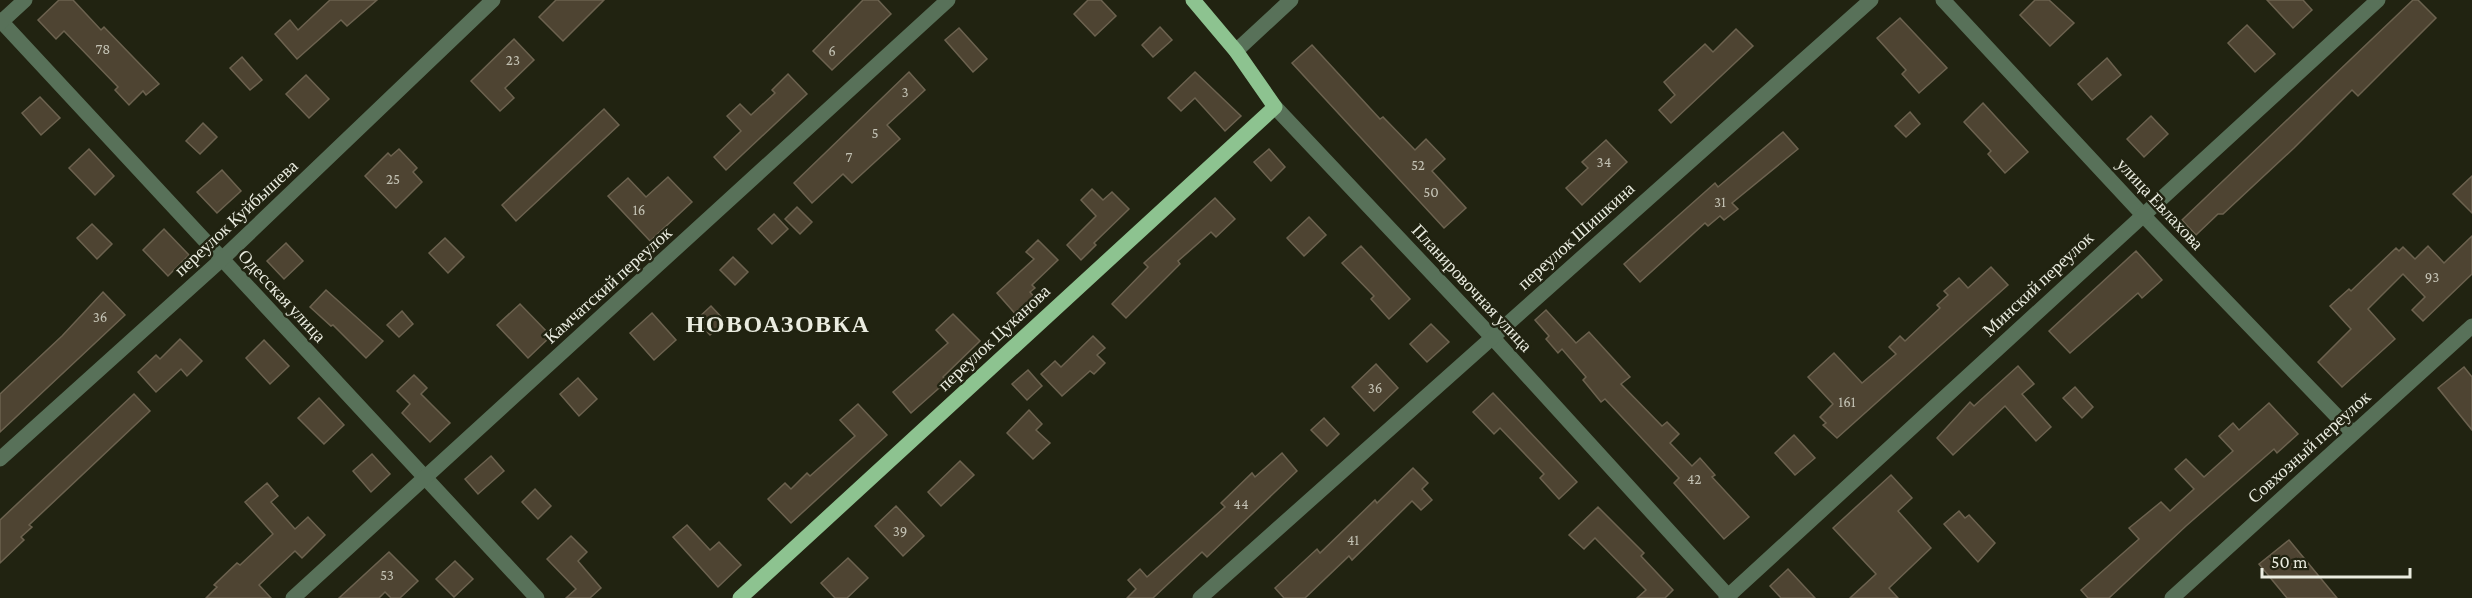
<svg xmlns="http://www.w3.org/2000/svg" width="2472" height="598" font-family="'Crimson Pro',serif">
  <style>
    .building { fill: #4e4432; stroke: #6c624f; stroke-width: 1.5 }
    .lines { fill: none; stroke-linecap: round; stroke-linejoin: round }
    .minor { stroke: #587159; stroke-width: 15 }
    .major { stroke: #8dc390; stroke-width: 15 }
    .labels { text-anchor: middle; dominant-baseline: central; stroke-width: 5; stroke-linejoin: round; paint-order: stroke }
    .number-label { font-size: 15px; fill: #c3c2b4 }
    .street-label { font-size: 18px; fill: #eaece0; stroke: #212311 }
    .district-label { font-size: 24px; font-weight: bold; letter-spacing: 1.5px; fill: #eaece0; stroke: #212311 }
  </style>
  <rect width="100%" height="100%" fill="#212311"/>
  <g class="building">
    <polygon points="59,0 73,0 101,30 104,27 159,84 146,95 143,91 129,105 115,90 118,87 64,31 56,39 38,20"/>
    <polygon points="330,0 377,0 347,26 341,20 297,59 275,34 290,20 298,30"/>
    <polygon points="556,0 604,0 563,41 539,17"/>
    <polygon points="863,0 878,0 891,14 832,70 813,51"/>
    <polygon points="1088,0 1101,0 1116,16 1095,36 1074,14"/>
    <polygon points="2035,0 2049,0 2074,23 2050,46 2020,15"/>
    <polygon points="2267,0 2303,0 2312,10 2293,28"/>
    <polygon points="2413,0 2418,0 2436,18 2358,96 2352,90 2294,148 2223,214 2218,214 2196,235 2182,220"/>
    <polygon points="1900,18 1947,68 1919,93 1902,74 1906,70 1877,38"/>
    <polygon points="2247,25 2275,54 2255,72 2228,43"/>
    <polygon points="1160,27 1172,40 1153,57 1142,45"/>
    <polygon points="959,28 987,59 973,72 945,40"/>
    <polygon points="1736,29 1753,46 1671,123 1659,110 1675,95 1664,82 1705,44 1713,52"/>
    <polygon points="514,39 534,60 505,88 514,98 500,111 471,81"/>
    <polygon points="1312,45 1380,119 1383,117 1415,150 1426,139 1445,159 1432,171 1466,208 1444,228 1292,63"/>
    <polygon points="242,57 262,80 250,90 230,68"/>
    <polygon points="2107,58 2121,75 2092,100 2078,84"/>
    <polygon points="909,72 925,90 887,125 900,139 852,183 843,174 812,203 794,183"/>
    <polygon points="1195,72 1241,116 1225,131 1195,98 1181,111 1168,98"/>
    <polygon points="788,74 807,94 726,170 714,157 741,131 727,116 740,104 751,115 775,93 772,90"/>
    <polygon points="306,75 329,99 309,118 286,94"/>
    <polygon points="40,97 60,118 41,135 22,113"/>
    <polygon points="1983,103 2028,152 2005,173 1988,154 1991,151 1964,122"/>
    <polygon points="604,109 619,125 516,221 502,205"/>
    <polygon points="1910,112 1920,124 1906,137 1895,126"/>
    <polygon points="2151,116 2168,134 2144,157 2127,139"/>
    <polygon points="203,123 217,137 200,154 186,141"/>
    <polygon points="1783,132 1798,149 1732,203 1738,209 1724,220 1720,216 1708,226 1705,223 1640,282 1624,264 1715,183 1718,187"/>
    <polygon points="1606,140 1627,162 1582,205 1566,188 1588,168 1582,162"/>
    <polygon points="89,149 114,176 95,195 69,168"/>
    <polygon points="399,149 417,168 413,172 422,182 396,208 365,176 388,153 391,156"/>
    <polygon points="1269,149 1285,167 1271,181 1254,162"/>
    <polygon points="222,170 241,191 217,213 197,192"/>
    <polygon points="2472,176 2472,213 2453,194"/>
    <polygon points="668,177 692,202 650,241 608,196 628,178 646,197"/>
    <polygon points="1092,189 1103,200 1112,192 1129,209 1094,243 1096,245 1081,260 1067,245 1096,216 1081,200"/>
    <polygon points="1215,198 1235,219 1216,237 1211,232 1178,261 1180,264 1126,318 1112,304 1148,267 1144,263"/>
    <polygon points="797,207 812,222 800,234 785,219"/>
    <polygon points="774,214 788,229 772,244 758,229"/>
    <polygon points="1309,217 1326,235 1304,256 1287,238"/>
    <polygon points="92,224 112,244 97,259 77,238"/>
    <polygon points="164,229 189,255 168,276 143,250"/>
    <polygon points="2472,236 2472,274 2423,321 2412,310 2425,297 2403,274 2368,309 2395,339 2342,387 2318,362 2351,329 2330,306 2349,289 2351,291 2396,248 2399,251 2403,247 2415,259 2428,246 2444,263"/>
    <polygon points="445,238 464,257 448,273 429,253"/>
    <polygon points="1038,240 1058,260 1032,285 1035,288 1030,292 1037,300 1018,317 997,293 1034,259 1026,252"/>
    <polygon points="286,243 303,261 284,279 267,261"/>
    <polygon points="1361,246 1410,299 1389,319 1371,299 1374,296 1342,263"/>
    <polygon points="2136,251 2162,280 2142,298 2138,293 2070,353 2049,331"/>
    <polygon points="733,257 748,272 735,285 720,270"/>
    <polygon points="1991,267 2008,285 1837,438 1823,425 1826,423 1820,417 1833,404 1808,377 1834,353 1862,383 1896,354 1889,347 1900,336 1905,341 1940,308 1937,305 1948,295 1944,291 1959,278 1968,288"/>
    <polygon points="326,290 383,341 366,358 333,325 331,326 310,307"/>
    <polygon points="103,292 125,315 0,432 0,394 62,336"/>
    <polygon points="520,304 551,336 528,358 497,325"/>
    <polygon points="711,306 725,321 710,335 696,320"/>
    <polygon points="1546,310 1576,343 1589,332 1630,377 1621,384 1662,426 1667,422 1679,434 1670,443 1692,466 1700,458 1715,475 1712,477 1749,517 1724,539 1674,483 1679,478 1605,399 1601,402 1583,380 1586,377 1562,349 1558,353 1546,339 1549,336 1535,320"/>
    <polygon points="402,311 413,324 399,337 387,325"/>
    <polygon points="652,313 676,340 654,360 630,333"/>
    <polygon points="953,314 980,341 943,377 947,381 911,413 893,392 948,343 936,330"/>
    <polygon points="1431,324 1449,342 1427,362 1410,344"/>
    <polygon points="1093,336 1105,348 1097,355 1105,363 1094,374 1090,371 1062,396 1041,374 1055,361 1061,367"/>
    <polygon points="180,339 202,361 187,376 181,369 156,392 138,372 156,355 160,359"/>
    <polygon points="264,340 289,366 270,384 246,358"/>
    <polygon points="1376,364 1398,388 1374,411 1352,387"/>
    <polygon points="2018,366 2034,384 2022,394 2051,427 2036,441 2005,406 1953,455 1937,438 1970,402 1974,406"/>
    <polygon points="2464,367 2472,377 2472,430 2438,388"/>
    <polygon points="1028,370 1042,386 1027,400 1012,384"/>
    <polygon points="414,375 427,388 421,394 450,423 430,442 402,413 410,404 397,391"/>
    <polygon points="578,378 597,399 579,416 560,394"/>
    <polygon points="2075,387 2093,407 2082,418 2063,398"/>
    <polygon points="1493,393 1577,482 1559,499 1540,478 1544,474 1500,428 1494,434 1473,412"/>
    <polygon points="134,394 150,411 29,525 32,527 21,537 24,540 0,563 0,520"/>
    <polygon points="319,398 344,425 324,444 298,418"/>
    <polygon points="2269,403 2298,434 2277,453 2274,449 2186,526 2109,598 2088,598 2081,590 2139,539 2129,528 2161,502 2170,511 2194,489 2175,469 2186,459 2204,477 2233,451 2219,436 2233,423 2239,430"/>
    <polygon points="858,404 887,435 791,523 768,499 785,483 791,489 807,473 810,476 855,436 840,420"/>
    <polygon points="1029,410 1042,424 1036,430 1050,443 1033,459 1007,433"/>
    <polygon points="1324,418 1339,434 1327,446 1311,430"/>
    <polygon points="1794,435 1815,458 1795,475 1775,453"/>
    <polygon points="1282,453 1297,471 1207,557 1202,552 1153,598 1127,598 1136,589 1128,580 1140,569 1147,577 1225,507 1221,503 1252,473 1255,477"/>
    <polygon points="372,454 390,474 371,492 353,471"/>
    <polygon points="491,456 504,471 478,494 465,479"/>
    <polygon points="960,461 974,475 941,506 928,492"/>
    <polygon points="1413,468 1428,483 1422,489 1432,500 1421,510 1412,501 1352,560 1349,556 1305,598 1284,598 1275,588 1317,549 1320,553 1375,500 1377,503"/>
    <polygon points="1891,475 1912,498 1898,511 1931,548 1889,588 1898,598 1850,598 1876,574 1833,528"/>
    <polygon points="267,483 278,496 271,502 295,529 308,517 325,535 302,558 295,551 259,585 271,598 206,598 217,587 214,585 237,563 240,565 273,534 245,502"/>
    <polygon points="535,489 551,506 538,519 522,502"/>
    <polygon points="896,506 924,536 903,556 875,526"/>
    <polygon points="1598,507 1644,553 1641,556 1673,590 1665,598 1637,598 1646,590 1595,538 1584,549 1569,535"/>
    <polygon points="1959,511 1965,518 1969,515 1995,543 1978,562 1944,524"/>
    <polygon points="687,525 710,550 719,542 741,565 718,587 673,537"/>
    <polygon points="571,536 587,552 578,561 601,588 590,598 566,598 576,589 547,559"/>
    <polygon points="2289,540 2337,598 2287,598 2259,564"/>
    <polygon points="389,552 418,581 400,598 391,598 385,592 379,598 339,598"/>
    <polygon points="848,558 868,578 847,598 835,598 821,583"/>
    <polygon points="455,561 473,579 454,597 436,579"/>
    <polygon points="1788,569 1815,598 1781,598 1770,586"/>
  </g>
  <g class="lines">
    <g class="minor">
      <polyline points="1943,0 2142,214 2352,432"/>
      <polyline points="0,20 537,598"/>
      <polyline points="0,23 25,0"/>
      <polyline points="1236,51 1291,0"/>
      <polyline points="1275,107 1492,337 1730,598"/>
      <polyline points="0,459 221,260 493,0"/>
      <polyline points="293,598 948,0"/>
      <polyline points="1200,598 1871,0"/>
      <polyline points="1726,598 2378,0"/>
      <polyline points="2172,598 2472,326"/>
    </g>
    <polyline class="major" points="740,598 1275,107 1236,51 1193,0"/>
  </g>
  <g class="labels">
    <g class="number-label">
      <text x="103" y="49">78</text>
      <text x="832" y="51">6</text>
      <text x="513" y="60">23</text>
      <text x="905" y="92">3</text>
      <text x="875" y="133">5</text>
      <text x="849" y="157">7</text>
      <text x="1604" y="162">34</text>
      <text x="1418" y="165">52</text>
      <text x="393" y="179">25</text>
      <text x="1431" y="192">50</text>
      <text x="1720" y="202">31</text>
      <text x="639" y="210">16</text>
      <text x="2432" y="277">93</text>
      <text x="100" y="317">36</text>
      <text x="1375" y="388">36</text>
      <text x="1847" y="402">161</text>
      <text x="1694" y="479">42</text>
      <text x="1241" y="504">44</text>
      <text x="900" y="531">39</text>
      <text x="1353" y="540">41</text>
      <text x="387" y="575">53</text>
    </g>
    <g class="street-label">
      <text transform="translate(2160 204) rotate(47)">улица Евлахова</text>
      <text transform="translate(236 218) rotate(-43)">переулок Куйбышева</text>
      <text transform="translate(1576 236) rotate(-42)">переулок Шишкина</text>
      <text transform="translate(2038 284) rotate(-43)">Минский переулок</text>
      <text transform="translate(608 285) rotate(-42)">Камчатский переулок</text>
      <text transform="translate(1472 288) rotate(47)">Планировочная улица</text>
      <text transform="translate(282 296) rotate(47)">Одесская улица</text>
      <text transform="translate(994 338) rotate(-43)">переулок Цуканова</text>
      <text transform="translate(2309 447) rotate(-42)">Совхозный переулок</text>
    </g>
    <g class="district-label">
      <text x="778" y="323">НОВОАЗОВКА</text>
    </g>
  </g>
  <path d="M2262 568v9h148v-9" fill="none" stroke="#eaece0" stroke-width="3"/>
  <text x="2271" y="568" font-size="18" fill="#eaece0" stroke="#212311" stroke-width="4.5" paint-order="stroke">50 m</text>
</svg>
